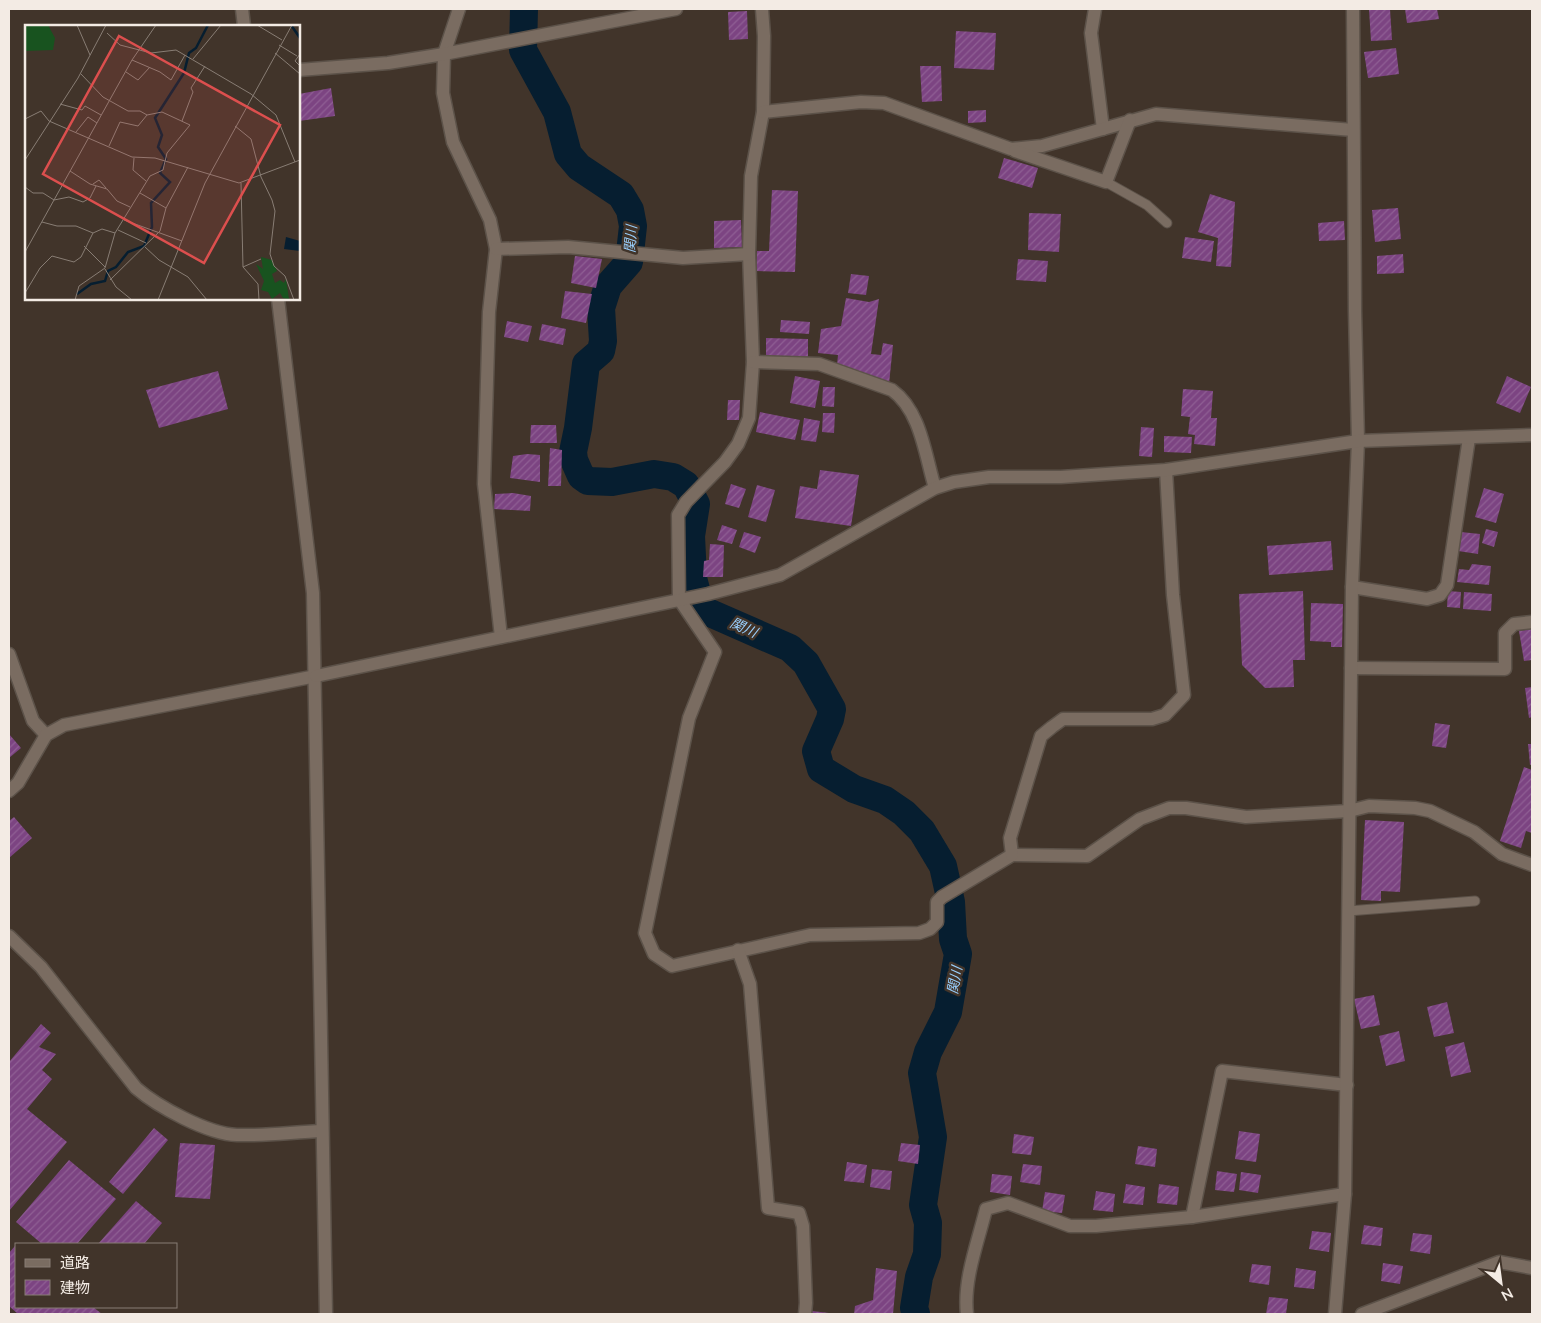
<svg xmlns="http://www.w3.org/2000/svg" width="1541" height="1323" font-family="Lato,'Noto Sans JP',sans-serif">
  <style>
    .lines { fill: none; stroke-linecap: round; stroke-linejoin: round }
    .river { stroke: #061e30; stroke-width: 28 }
    .building { fill: url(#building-hatch) }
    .lane-casing { stroke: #5c5249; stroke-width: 11 }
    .street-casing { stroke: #5c5249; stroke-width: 15 }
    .secondary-casing { stroke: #5c5249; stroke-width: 15 }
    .lane { stroke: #7a6c61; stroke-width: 9 }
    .street { stroke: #7a6c61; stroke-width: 12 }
    .secondary { stroke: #7a6c61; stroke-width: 12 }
    .labels { text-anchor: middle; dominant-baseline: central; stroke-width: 5; stroke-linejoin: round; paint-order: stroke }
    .water-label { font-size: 14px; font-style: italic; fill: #99d0fe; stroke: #41342a }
    .inset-river { fill: none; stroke: #061e30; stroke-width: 2.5 }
    .inset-road { fill: none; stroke: #887d74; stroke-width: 1 }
    .view { fill: #dc4f4e; fill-opacity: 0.15; stroke: #dc4f4e; stroke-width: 2.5 }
    .inset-edge { fill: none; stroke: #f3ebe4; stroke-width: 2.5 }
  </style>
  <defs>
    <pattern id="building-hatch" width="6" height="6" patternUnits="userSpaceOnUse" patternTransform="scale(1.25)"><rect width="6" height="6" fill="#7c4482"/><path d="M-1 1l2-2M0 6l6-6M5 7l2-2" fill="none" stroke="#8f5f94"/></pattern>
  </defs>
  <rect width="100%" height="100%" fill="#41342a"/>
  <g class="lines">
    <polyline class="river" points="524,9 523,50 557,112 568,154 579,167 621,195 630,210 633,226 629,262 608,286 601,308 603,341 601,351 586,364 578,428 573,452 574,460 581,476 588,481 612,482 654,474 673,477 686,485 696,504 691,536 693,578 701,609 790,648 806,663 832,709 830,719 816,751 821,769 854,789 885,800 904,813 922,831 943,866 951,902 953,939 958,954 948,1012 928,1052 922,1073 933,1137 923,1205 928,1223 927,1254 919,1277 914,1308 916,1314"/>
  </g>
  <g class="building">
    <polygon points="1369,9 1390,9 1392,40 1371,41"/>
    <polygon points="1405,9 1437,9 1439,19 1407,23"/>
    <polygon points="747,11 748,39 729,40 728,12"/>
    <polygon points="956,31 996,33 994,70 954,68"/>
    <polygon points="1396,48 1399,74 1368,78 1364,52"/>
    <polygon points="920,66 941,66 942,101 922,102"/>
    <polygon points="331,88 335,116 299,121 299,94"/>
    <polygon points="986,110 986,122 968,123 968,111"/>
    <polygon points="1004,158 1038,168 1032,188 998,178"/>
    <polygon points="772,190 798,191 795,272 756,271 757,251 769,251"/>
    <polygon points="1210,194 1235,202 1231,267 1216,266 1218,238 1198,232"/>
    <polygon points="1398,208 1401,239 1375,242 1372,210"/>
    <polygon points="1029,213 1061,214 1059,252 1028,250"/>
    <polygon points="741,220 742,247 714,248 714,221"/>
    <polygon points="1344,221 1345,240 1319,241 1318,223"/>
    <polygon points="1185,237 1214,241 1211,262 1182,258"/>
    <polygon points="1403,254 1404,273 1377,274 1377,256"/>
    <polygon points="575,256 602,259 596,288 571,283"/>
    <polygon points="1018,259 1048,261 1046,282 1016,280"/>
    <polygon points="851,274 869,276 866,295 848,293"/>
    <polygon points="565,291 592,294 586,323 561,318"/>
    <polygon points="846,298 869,302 879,299 871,354 881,355 883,343 893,345 889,384 837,365 838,355 818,353 821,329 841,326"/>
    <polygon points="781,320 810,322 809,334 780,332"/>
    <polygon points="507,321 532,326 528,342 504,337"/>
    <polygon points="542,324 566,329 563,345 539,340"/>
    <polygon points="766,338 808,339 808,358 766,358"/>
    <polygon points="218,371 228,409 159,428 146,390"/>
    <polygon points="795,376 820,381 815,408 790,403"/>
    <polygon points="1507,376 1531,387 1520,413 1496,403"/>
    <polygon points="823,387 835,387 834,407 822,406"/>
    <polygon points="1183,389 1213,391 1211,418 1217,418 1215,446 1194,444 1195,435 1188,434 1190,417 1181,416"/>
    <polygon points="728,400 740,400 739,420 727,420"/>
    <polygon points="760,412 800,420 795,440 756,432"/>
    <polygon points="823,413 835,413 834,433 822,432"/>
    <polygon points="804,418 820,421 816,442 801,440"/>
    <polygon points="531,425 556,425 557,443 530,443"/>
    <polygon points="1141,427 1154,428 1152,457 1139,456"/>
    <polygon points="1164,436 1192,437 1191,453 1164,452"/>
    <polygon points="550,448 562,450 561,486 548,486"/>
    <polygon points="527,454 540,455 540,482 510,478 513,456"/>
    <polygon points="820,470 859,475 851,526 795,518 800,486 817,489"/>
    <polygon points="731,484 746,489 739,508 725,504"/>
    <polygon points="757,485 775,490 766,522 748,517"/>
    <polygon points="1484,488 1504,494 1496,523 1475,517"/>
    <polygon points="513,493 531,496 530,511 494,509 495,494"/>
    <polygon points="722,525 737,530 732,544 717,540"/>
    <polygon points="1486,529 1498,532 1494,547 1482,543"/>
    <polygon points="744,532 761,537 755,553 739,547"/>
    <polygon points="1461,532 1480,534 1478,554 1458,551"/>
    <polygon points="1331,541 1333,570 1269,575 1267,546"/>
    <polygon points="710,544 724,545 723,577 703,577 704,561 709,560"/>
    <polygon points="1472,564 1491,566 1489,585 1457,582 1459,569 1469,570"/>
    <polygon points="1303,591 1305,660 1293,660 1294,687 1265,688 1242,665 1239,594"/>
    <polygon points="1448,591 1461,592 1460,608 1447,607"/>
    <polygon points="1464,592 1492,594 1491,611 1463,609"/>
    <polygon points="1311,603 1343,604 1342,647 1331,647 1331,642 1310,641"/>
    <polygon points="1532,629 1532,660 1524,661 1519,631"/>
    <polygon points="1532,687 1532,717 1529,718 1525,688"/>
    <polygon points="1435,723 1450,725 1446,748 1432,746"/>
    <polygon points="9,734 21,748 9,758"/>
    <polygon points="1528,744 1532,744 1532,764 1530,765"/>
    <polygon points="1524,767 1532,770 1532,833 1526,831 1521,848 1500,841"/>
    <polygon points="14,817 32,838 9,858 9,821"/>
    <polygon points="1365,820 1404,822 1400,892 1381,891 1381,901 1361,900"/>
    <polygon points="1374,995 1380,1025 1361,1029 1354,999"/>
    <polygon points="1447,1002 1454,1033 1434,1037 1427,1007"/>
    <polygon points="41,1024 51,1033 39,1047 56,1054 42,1070 52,1079 27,1109 67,1142 9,1211 9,1062"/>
    <polygon points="1399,1031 1405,1061 1386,1066 1379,1036"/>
    <polygon points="1464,1042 1471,1072 1451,1077 1445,1047"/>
    <polygon points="154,1128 168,1140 123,1194 109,1182"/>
    <polygon points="1239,1131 1260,1134 1256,1162 1235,1159"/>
    <polygon points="1014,1134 1034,1137 1031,1155 1012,1153"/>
    <polygon points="180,1143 215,1145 210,1199 175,1197"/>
    <polygon points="901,1143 920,1145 918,1164 898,1161"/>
    <polygon points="1138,1146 1157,1149 1155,1167 1135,1164"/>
    <polygon points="69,1160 116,1199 77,1244 42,1244 16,1222"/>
    <polygon points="847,1162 867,1165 864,1183 844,1181"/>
    <polygon points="1023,1164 1042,1166 1040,1185 1020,1182"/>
    <polygon points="872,1169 892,1171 890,1190 870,1187"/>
    <polygon points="1217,1171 1237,1174 1234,1192 1215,1190"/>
    <polygon points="1241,1172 1261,1175 1258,1193 1239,1190"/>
    <polygon points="992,1174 1012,1176 1010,1195 990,1192"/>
    <polygon points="1126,1184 1145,1187 1143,1205 1123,1203"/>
    <polygon points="1159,1184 1179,1187 1177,1205 1157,1203"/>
    <polygon points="1096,1191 1115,1194 1113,1212 1093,1210"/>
    <polygon points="1045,1192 1065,1195 1062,1213 1042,1211"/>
    <polygon points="136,1201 162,1223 144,1244 98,1244"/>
    <polygon points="1364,1225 1383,1228 1381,1246 1361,1244"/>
    <polygon points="1312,1231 1331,1233 1329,1252 1309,1249"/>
    <polygon points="1413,1233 1432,1235 1430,1254 1410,1251"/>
    <polygon points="15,1246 16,1307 93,1307 102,1314 18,1314 9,1306 9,1253"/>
    <polygon points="1383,1263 1403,1266 1400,1284 1381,1281"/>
    <polygon points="1252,1264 1271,1266 1269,1285 1249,1282"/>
    <polygon points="876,1268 897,1271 893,1314 854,1314 855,1306 873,1300"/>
    <polygon points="1296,1268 1316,1271 1314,1289 1294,1287"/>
    <polygon points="1269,1297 1288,1299 1286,1314 1266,1314"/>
    <polygon points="812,1311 829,1313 829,1314 812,1314"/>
  </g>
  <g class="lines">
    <defs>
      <g id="lane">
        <polyline points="1106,182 1147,205 1167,223"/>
        <polyline points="1348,911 1475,901"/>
      </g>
      <g id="street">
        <polyline points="459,9 444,54 443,93 453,142 490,220 496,249 489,312 484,484 501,637"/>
        <polyline points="762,9 764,36 763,112 751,176 749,254 753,362 749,418 738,444 725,462 686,502 678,515 679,599 715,652 689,718 645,933 654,954 672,966 810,935 919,933 930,929 937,922 937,902 942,897 1012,855 1087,856 1140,819 1169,808 1186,808 1246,817 1349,811 1369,806 1415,808 1430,811 1474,832 1502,854 1532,865"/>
        <polyline points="1095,9 1091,33 1103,129"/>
        <polyline points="299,70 388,63 444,54 676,9"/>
        <polyline points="763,112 861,102 884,103 1011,149 1042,146 1156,114 1353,130"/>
        <polyline points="1015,151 1106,182 1130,120"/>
        <polyline points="496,249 568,247 683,258 749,254"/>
        <path d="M753,362L819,364L892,390C921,411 925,455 935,488"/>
        <polyline points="1352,587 1427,599 1440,595 1447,585 1469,438"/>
        <polyline points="9,654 33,721 46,735"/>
        <polyline points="1351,668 1505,669 1505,633 1514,624 1532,622"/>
        <polyline points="9,791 18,783 46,735 64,725 316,676"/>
        <polyline points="1012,855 1010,838 1041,736 1052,727 1063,719 1152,719 1165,715 1184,695 1173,595 1166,470"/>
        <path d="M9,936L41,967L136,1088C158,1107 208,1134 237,1135C265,1136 294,1132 322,1131"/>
        <polyline points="738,950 750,984 768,1208 799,1213 803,1226 806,1303 805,1314"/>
        <polyline points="1192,1217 1222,1071 1347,1085"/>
        <path d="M967,1314C963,1280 978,1242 986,1209L1008,1203L1070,1226H1096L1192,1217L1345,1194"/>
        <polyline points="1335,1314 1345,1194 1352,587 1358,441 1355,311 1353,9"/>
        <polyline points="1362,1314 1499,1262 1532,1268"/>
      </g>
      <g id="secondary">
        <polyline points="242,9 244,26"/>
        <polyline points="278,299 313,593 326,1314"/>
        <polyline points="316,676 708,594 780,575 935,488 954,482 989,477 1061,477 1166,470 1358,441 1532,435"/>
      </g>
    </defs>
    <use href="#lane" class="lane-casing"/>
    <use href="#street" class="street-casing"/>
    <use href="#secondary" class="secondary-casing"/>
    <use href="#lane" class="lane"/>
    <use href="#street" class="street"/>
    <use href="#secondary" class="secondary"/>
  </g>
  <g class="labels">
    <g class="water-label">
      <text transform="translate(630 239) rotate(-86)">関川</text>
      <text transform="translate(744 627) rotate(24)">関川</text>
      <text transform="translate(954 980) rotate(-80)">関川</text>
    </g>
  </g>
  <g transform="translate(25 25)">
    <rect width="275" height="275" fill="#41342a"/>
    <path d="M0,0H23L30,13L28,25L0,26ZM236,232L247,235L252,246L247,249L250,258L255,255L259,258L261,254L264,274L258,273L255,268L247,274L243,267L236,265L239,256L231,239L238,244Z" fill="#18531f"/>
    <path d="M261,212L275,216V226L259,224Z" fill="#061e30"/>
    <path class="inset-river" d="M266,0L275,13M52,269L66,259L80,256L83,246L91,242L103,227L119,221L127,202L126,178L145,157L135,148L141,134L133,122L137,110L130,93L159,48L164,28L171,23L183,0"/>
    <path class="inset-road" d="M52,0L65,30M232,0L257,15M82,8L95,20L126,28L151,25L226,69L251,90L270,137M254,20L272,31M250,28L275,49M275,29L270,36L275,41M168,34L196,0M107,35L135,47L146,55L160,30M101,47L113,55L125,42M35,79L57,85L60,81L76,90M0,94L16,86L24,96L107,132L130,133L214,158L275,135M157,96L168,67L166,63L180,41M210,101L226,114L236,152L247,175L250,186L245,229L249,241L260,251L269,275M51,107L63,92L72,98M84,121L95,97L113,101L122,90M109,133L108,145L121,156M0,135L53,53L81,0M45,146L65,159L82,164L92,176L105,182M216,158L218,242L233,259L234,275M68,159L74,155L81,163M0,162L8,168H18L29,175L44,172L58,177L65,173L71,161M115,168L141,183M99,195L157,216M17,197L32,201H51L68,208M93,205L121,218M59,221L80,242M120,222L134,235L163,252L182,275M0,227L107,35L131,0M218,242L236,234M80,244L91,262L107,275M85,255L135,206L141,183L163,142M0,268L15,243L27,231L49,237L56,232L68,208L77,204L90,208M50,275L54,261L80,243L90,208L106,182L125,151L138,145L142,128L165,100L137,87L122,90L115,86H103L78,72L56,49M133,275L180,158L267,0"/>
    <path class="view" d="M94,11L255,100L179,238L18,149Z"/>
    <rect width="275" height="275" class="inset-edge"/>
  </g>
  <rect width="1541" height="1323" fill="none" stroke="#f3ebe4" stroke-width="20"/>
  <rect x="15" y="1243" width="162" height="65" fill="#41342a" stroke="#887d74"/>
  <rect x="25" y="1259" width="25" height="8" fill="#7a6c61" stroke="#887d74"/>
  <text x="60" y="1268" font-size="15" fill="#f3ebe4">道路</text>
  <rect x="25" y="1280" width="25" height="15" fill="url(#building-hatch)" stroke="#887d74"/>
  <text x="60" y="1293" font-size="15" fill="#f3ebe4">建物</text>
  <g transform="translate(1501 1283) rotate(151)" stroke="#41342a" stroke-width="4" paint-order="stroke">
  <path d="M0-4L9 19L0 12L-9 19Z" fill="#f3ebe4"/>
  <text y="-8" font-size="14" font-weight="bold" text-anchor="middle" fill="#f3ebe4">N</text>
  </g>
</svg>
